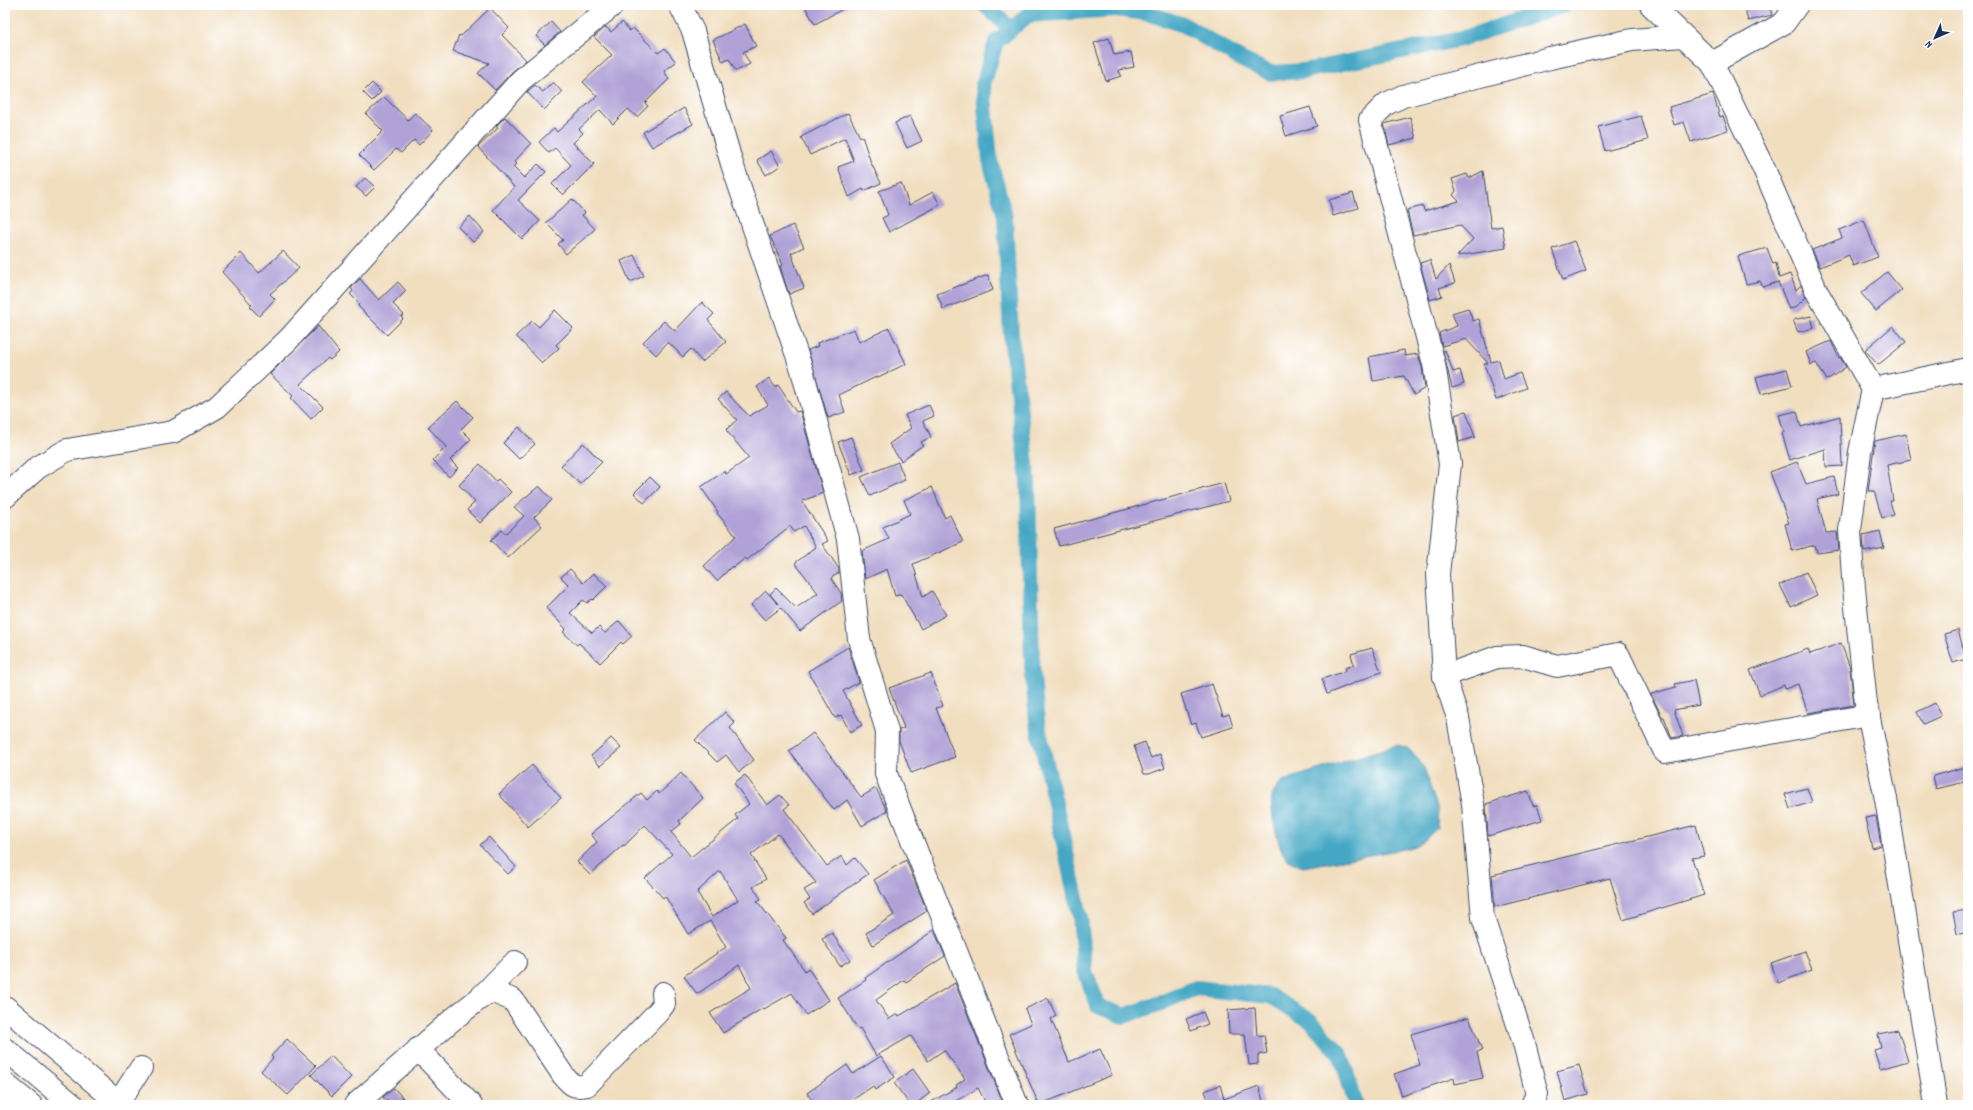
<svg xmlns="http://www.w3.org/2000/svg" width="1973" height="1110" font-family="Dekko,sans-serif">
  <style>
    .water { fill: #44a7c4; stroke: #306b91 }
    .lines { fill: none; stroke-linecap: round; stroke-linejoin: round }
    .canal { stroke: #44a7c4; stroke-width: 16 }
    .building { fill: #b0a2d7; fill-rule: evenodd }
    .minor-casing { stroke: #3b496d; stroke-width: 24 }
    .highway-casing { stroke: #3b496d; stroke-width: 24 }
    .minor { stroke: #fff; stroke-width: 22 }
    .highway { stroke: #fff; stroke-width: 22 }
  </style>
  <rect width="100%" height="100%" fill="#fff"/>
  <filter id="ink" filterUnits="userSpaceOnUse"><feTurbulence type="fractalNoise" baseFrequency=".025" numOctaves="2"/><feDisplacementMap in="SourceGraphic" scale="8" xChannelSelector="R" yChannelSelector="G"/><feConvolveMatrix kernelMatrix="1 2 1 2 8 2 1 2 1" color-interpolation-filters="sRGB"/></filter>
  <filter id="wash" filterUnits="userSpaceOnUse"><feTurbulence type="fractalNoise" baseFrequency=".012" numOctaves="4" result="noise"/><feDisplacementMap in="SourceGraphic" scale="16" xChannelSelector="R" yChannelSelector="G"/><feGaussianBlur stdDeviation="0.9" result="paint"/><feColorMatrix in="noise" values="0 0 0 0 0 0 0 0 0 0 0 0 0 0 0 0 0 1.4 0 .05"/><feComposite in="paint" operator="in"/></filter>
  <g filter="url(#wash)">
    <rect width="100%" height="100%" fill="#f1debf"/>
    <path class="water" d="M1396,745L1406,747L1417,757L1424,768L1438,810L1437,828L1422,843L1409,848L1303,867C1297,865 1291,862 1286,858C1279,851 1269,807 1272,797C1274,791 1278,786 1282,781Z"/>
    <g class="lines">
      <g class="canal">
        <polyline points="985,5 1011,29"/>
        <polyline points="1356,1105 1341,1055 1311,1021 1270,996 1196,988 1161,1003 1124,1016 1098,1006 1085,971 1080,916 1037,722 1032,665 1028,481 1011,335 1005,217 990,160 983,85 996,42 1028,15 1116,9 1147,13 1184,25 1242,60 1271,73 1304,71 1461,39 1564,5"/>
      </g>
    </g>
    <g id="blocks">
      <g class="building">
        <polygon points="804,5 850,5 815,24"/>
        <polygon points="1744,5 1769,5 1772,15 1748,21"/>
        <polygon points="490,8 509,28 502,35 526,60 512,72 495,90 478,73 489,63 453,51 459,35 461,36"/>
        <polygon points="551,22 560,32 545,45 536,36"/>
        <polygon points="622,22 630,31 633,28 658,53 665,48 676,62 664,71 669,79 645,103 648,106 637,117 628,109 613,124 600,110 579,129 583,133 573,143 594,164 563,195 552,184 571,165 555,148 549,153 539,142 554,128 557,132 597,96 583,82 612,55 594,37 606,27 611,32"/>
        <polygon points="745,24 756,46 743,52 750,64 736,71 729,59 723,62 713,40"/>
        <polygon points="1109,38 1114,55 1131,52 1134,67 1119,70 1121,76 1106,81 1094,43"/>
        <polygon points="553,82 562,92 544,110 527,92 535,85 543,92"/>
        <polygon points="372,83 381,92 372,101 363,92"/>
        <polygon points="1713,94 1720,117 1723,116 1728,130 1691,142 1684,122 1674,125 1669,107"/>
        <polygon points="384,97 408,120 415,113 433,130 419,145 414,140 401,153 396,149 374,170 359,155 383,131 366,114"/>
        <polygon points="1310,107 1317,126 1286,136 1280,116"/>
        <polygon points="684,108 693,124 652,147 643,132"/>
        <polygon points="848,113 860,137 862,136 871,163 881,183 864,191 863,189 849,197 838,167 854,161 845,138 810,155 801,137"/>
        <polygon points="910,116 922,141 907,148 895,123"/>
        <polygon points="1641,116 1648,140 1605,151 1598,127"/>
        <polygon points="505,117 531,144 514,162 516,164 513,167 524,178 538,164 546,172 518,200 540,221 522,239 493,210 514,187 478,147 498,128 496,126"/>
        <polygon points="1410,117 1416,138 1389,145 1384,124"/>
        <polygon points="771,151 780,166 766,175 757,160"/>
        <polygon points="1483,171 1491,228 1502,226 1506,248 1457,256 1473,239 1460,225 1413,235 1407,210 1423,206 1424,211 1459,201 1453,195 1456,191 1452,179 1467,174 1469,178"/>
        <polygon points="365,178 375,187 366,196 356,187"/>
        <polygon points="901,183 909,205 933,192 940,205 889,232 882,218 888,215 879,191"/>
        <polygon points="1353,193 1358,208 1333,216 1329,200"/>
        <polygon points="572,199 585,213 582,215 595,229 566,254 558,244 563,240 546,223"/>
        <polygon points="470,216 484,232 473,242 458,227"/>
        <polygon points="1864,220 1878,257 1853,266 1849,255 1820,267 1812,250 1842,238 1839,230"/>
        <polygon points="793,225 804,247 791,253 804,288 789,294 780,266 783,265 770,236"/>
        <polygon points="1574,241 1586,271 1563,280 1552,249"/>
        <polygon points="1767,248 1773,264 1776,263 1779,278 1790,274 1796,290 1801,285 1806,297 1795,308 1789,309 1778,282 1763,287 1760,281 1746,284 1738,256"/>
        <polygon points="283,251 299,268 270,294 275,299 259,316 250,307 252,305 222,272 241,253 259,273"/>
        <polygon points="634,255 644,276 630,282 621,261"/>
        <polygon points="1430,260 1436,279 1449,265 1455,283 1439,288 1442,296 1430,300 1420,263"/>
        <polygon points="1887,272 1902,290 1876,311 1861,293"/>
        <polygon points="988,275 993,290 943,309 937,294"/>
        <polygon points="362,277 360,279 379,300 398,282 406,291 393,304 404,315 401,317 403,319 387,335 358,306 360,304 350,294 353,291 351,288"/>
        <polygon points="702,302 714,314 708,320 726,342 702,362 691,349 683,357 668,342 656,355 643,342 664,321 675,331"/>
        <polygon points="1468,308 1473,321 1479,319 1491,362 1499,360 1504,379 1520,373 1526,388 1496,400 1484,364 1488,363 1466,339 1442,346 1439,333 1457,326 1452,313"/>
        <polygon points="555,310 573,328 556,345 559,348 542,363 516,336 532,321 539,327"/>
        <polygon points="1811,316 1814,328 1798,332 1793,320"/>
        <polygon points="318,326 339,352 330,360 328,358 300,384 323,407 311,419 291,398 293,396 270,374"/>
        <polygon points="1893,326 1906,342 1878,365 1865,350"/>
        <polygon points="889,328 906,364 878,377 878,376 839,395 845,412 828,418 808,350 818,346 817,343 854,329 859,342"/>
        <polygon points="1831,341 1839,358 1840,357 1846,367 1827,380 1816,363 1811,365 1806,352"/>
        <polygon points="1404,350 1405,356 1418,354 1422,367 1425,388 1414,395 1404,376 1373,381 1369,357"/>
        <polygon points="1445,350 1453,372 1460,370 1464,384 1452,388 1443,351"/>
        <polygon points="1787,369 1792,386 1761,394 1756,377"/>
        <polygon points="769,378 775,387 778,385 796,412 800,411 823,493 802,501 828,541 822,544 839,569 839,573 831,578 841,593 842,601 800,631 781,608 765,620 751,605 766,591 778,604 770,594 776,588 796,608 818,593 795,563 816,547 804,526 794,532 790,526 747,560 745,558 733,568 732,566 717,581 704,566 736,536 717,513 718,512 701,487 725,471 726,474 749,458 726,430 737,420 718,399 726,392 749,416 768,405 757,387"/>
        <polygon points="457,401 473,417 461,429 471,439 450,460 458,468 449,477 433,460 446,447 428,427"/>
        <polygon points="929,405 934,416 923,421 931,437 921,442 923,445 901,461 889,444 911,428 905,415"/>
        <polygon points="1466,411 1475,437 1459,442 1455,415"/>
        <polygon points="1797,411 1801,427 1840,416 1842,466 1826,467 1825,449 1790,460 1782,433 1784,432 1779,415"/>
        <polygon points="519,427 535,444 519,459 503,443"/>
        <polygon points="1906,434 1911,460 1887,465 1893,501 1890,501 1894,515 1882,518 1874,491 1868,491 1875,441"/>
        <polygon points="851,437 864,470 851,475 838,442"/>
        <polygon points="583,443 602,462 580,484 561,466"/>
        <polygon points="898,462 905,480 870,496 861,477"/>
        <polygon points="1797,462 1806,484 1834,477 1838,494 1817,499 1826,533 1837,532 1839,550 1817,553 1815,545 1792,551 1785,524 1789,523 1770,472"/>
        <polygon points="480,464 496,481 498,479 511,492 480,523 467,510 475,502 459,485"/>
        <polygon points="650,477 660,487 644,503 634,493"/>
        <polygon points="1224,483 1229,501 1059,546 1054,529"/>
        <polygon points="539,486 552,500 534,517 542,526 508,558 491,540 502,530 505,534 524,516 514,507"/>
        <polygon points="932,487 945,518 950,515 963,542 913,564 923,597 932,591 946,615 921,629 901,594 895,596 887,569 865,579 862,551 889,539 883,527 910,514 904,500"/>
        <polygon points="1880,531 1884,548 1864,552 1863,535"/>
        <polygon points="570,569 583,583 593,573 607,586 593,600 592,599 587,603 583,600 570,613 592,633 599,627 605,633 619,621 632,636 623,644 621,642 600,663 579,643 577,645 563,632 566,629 546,608 569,585 561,577"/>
        <polygon points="1806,572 1817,595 1791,607 1780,585"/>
        <polygon points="1958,630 1966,659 1953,663 1944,634"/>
        <polygon points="1841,643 1850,668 1854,705 1808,713 1798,684 1785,689 1784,685 1760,695 1750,670 1808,649 1810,654"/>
        <polygon points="848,647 859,682 843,691 862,725 850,732 841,715 835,718 808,671"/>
        <polygon points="1372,648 1381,672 1327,694 1322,679 1346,671 1345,668 1354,665 1351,654"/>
        <polygon points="931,673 943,706 936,708 955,757 911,773 899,741 899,730 904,728 889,688"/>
        <polygon points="1694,680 1699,705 1674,710 1683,736 1672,738 1664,717 1662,717 1651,694 1676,687 1675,684"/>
        <polygon points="1212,684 1223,716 1229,714 1233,727 1201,737 1196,723 1191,725 1181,694"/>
        <polygon points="1935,703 1941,716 1923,724 1917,712"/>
        <polygon points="725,712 735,723 730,728 754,760 739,772 726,755 717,762 695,740"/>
        <polygon points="813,733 861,797 876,788 887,811 862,826 847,800 834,810 789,751"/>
        <polygon points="611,738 621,748 600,766 591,756"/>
        <polygon points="1145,742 1151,758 1160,754 1165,768 1149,774 1144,774 1134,746"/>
        <polygon points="532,765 561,798 528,827 499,794"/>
        <polygon points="1968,766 1968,781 1936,789 1933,776"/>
        <path d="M681,773L703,798L679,821L681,824L671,832L691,857L738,819L735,815L749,804L734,783L745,775L767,805L780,795L789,805L784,809L827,866L842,856L847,865L855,858L868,874L812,914L804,903L810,899L804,890L816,883L778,834L751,855L766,879L753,887L761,899L757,901L786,938L783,940L805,971L808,968L829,1000L806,1015L792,993L764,1009L763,1008L723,1033L710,1013L751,988L739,965L697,994L684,976L726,947L710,921L688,934L665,896L663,898L645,878L672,854L645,825L624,846L623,845L590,875L577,862L597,842L591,834L641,793L647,800L657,791L659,794ZM720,871L738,900L712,917L697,892Z"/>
        <polygon points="1807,788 1812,802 1790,809 1785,794"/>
        <polygon points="1528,791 1533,806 1537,805 1542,820 1488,836 1486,804"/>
        <polygon points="1876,816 1881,845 1872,848 1865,818"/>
        <polygon points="1696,825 1704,856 1692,858 1704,895 1623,920 1610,878 1495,907 1492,875"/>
        <polygon points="489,837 516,867 508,874 480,845"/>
        <polygon points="906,860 927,911 873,945 866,933 894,915 874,880"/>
        <polygon points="1968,910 1968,933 1957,934 1953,912"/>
        <polygon points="934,930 945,956 906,982 904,980 876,1000 889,1019 898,1014 899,1016 955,983 1004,1105 1002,1105 1000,1100 987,1105 978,1088 949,1105 926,1105 957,1087 956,1085 965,1079 944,1050 928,1061 911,1036 876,1056 860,1028 858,1029 838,998 866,980 865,978"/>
        <polygon points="832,933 850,960 840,966 822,939"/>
        <polygon points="1805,951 1812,970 1778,983 1771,963"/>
        <polygon points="1048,998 1056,1016 1051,1019 1069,1062 1100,1049 1112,1075 1039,1105 1009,1034 1031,1024 1025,1009"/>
        <polygon points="1255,1008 1257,1036 1264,1035 1267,1053 1258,1055 1258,1064 1249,1065 1245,1034 1229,1034 1228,1010"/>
        <polygon points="1203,1012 1208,1024 1191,1031 1186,1019"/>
        <polygon points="1469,1017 1482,1050 1477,1052 1483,1078 1455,1084 1454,1078 1402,1096 1394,1074 1420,1065 1411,1034"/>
        <polygon points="1898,1030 1908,1061 1880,1069 1874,1050 1881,1048 1878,1034"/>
        <polygon points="287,1039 316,1066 288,1095 261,1071 273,1058 271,1056"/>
        <polygon points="331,1056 351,1077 332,1096 311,1075"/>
        <polygon points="881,1056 895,1077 875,1090 873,1086 845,1105 815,1105 807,1093 847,1065 853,1074"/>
        <polygon points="1579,1065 1588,1094 1565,1101 1557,1071"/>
        <polygon points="913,1069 930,1093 914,1105 910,1105 894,1083"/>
        <polygon points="1220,1085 1224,1099 1259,1086 1264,1105 1210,1105 1205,1091"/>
        <polygon points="394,1088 409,1105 390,1105 383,1097"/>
      </g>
    </g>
  </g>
  <g filter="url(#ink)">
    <use href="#blocks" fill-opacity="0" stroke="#3b496d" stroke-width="1"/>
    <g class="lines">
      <defs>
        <g id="minor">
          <polyline points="680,5 693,31 732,164 802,370 848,539 859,639 887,731 886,774 1017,1105"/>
          <polyline points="1651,5 1712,63 1764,169 1817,292 1873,389 1860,452 1850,530 1853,578 1866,704 1886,799 1936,1105"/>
          <polyline points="1712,63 1784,23 1797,5"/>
          <polyline points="1873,389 1968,369"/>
          <polyline points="5,497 37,468 67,450 173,432 217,407 289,339 521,80 613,5"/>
          <polyline points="1444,676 1497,657 1523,656 1557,666 1618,654 1665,752 1869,715"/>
          <path d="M480,998L487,993H496L513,1000L563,1075C571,1085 574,1088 587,1085L658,1012L664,1004L663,993"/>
          <polyline points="5,1007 121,1105"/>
          <polyline points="418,1049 471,1105"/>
          <polyline points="118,1103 141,1068"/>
          <polyline points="355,1105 452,1020 480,998 515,962"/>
          <polyline points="1532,1105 1537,1094 1524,1043 1483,918 1473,804 1458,718 1444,676 1438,574 1450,464 1434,364 1370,120 1386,104 1403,96 1550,58 1632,40 1682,36"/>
        </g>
        <g id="highway">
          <polyline points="5,1049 73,1105"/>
          <polyline points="5,1084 31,1105"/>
        </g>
      </defs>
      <use href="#minor" class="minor-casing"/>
      <use href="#highway" class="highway-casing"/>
      <use href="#minor" class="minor"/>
      <use href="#highway" class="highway"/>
    </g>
  </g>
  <rect width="1973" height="1110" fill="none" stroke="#fff" stroke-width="20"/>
  <g transform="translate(1935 38) rotate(225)" stroke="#ffffff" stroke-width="3" paint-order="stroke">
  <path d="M0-3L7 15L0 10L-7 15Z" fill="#1b2f5e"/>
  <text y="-6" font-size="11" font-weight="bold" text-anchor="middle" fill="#1b2f5e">N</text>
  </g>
</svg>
